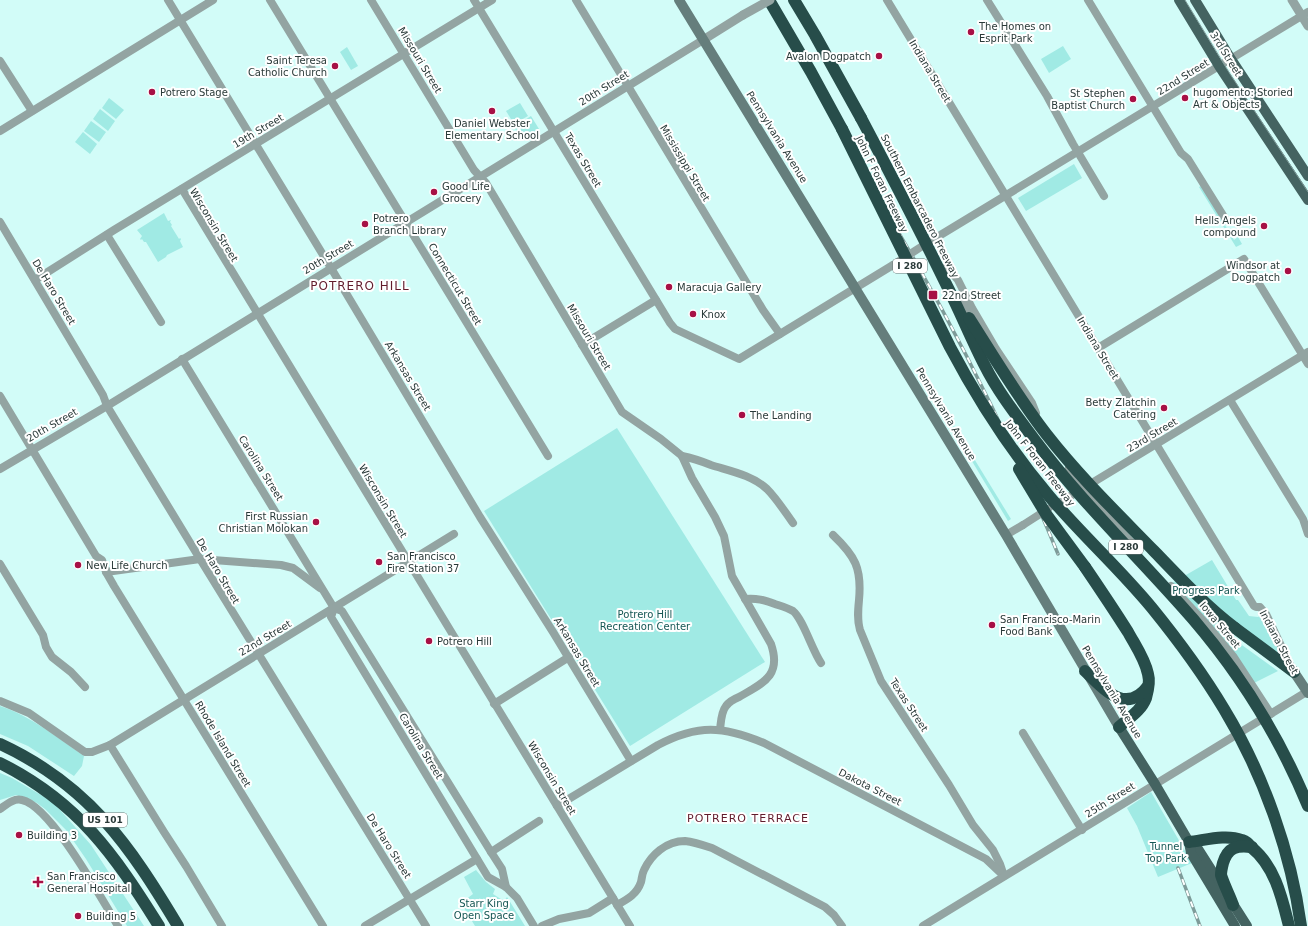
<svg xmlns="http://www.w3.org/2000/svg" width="1308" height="926" font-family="'DejaVu Sans',sans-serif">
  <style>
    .green { fill: #a0eae4 }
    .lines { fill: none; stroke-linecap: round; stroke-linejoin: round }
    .minor { stroke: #93a4a2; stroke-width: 8 }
    .tertiary { stroke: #93a4a2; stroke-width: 9 }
    .secondary { stroke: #657e7c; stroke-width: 10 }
    .primary { stroke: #446361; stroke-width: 10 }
    .motorway { stroke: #274d4a; stroke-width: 12 }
    .tram { stroke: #7e9b99; stroke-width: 1 }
    .rail-casing { stroke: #7e9b99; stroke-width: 3.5 }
    .rail { stroke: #fff; stroke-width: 2; stroke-dasharray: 6; stroke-linecap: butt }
    .minor-bridge { stroke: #93a4a2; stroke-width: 8 }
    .tertiary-bridge { stroke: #93a4a2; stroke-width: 9 }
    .motorway-bridge { stroke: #274d4a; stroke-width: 12 }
    .poi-dot { fill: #a71045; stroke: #fff; stroke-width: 1.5 }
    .labels { text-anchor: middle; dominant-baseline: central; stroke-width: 4; stroke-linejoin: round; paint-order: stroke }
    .shield { fill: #fff; stroke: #6a7574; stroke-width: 1 }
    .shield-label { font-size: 9px; font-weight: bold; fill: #2a3a39 }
    .poi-label { font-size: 10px; fill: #2a3a39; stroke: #fff; text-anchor: start }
    .street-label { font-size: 10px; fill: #2a3a39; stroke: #fff }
    .park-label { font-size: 10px; fill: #155754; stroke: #fff }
    .neighbourhood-label { font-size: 11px; letter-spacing: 1px; fill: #621d2d; stroke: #fff }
    .quarter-label { font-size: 12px; letter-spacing: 1px; fill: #621d2d; stroke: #fff }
  </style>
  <rect width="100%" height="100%" fill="#d2fcf8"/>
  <g class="green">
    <polygon points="1063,46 1071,59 1049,73 1041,59"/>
    <polygon points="347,47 358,66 351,70 340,52"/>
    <polygon points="109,98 124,110 116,119 102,108"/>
    <polygon points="520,103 528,116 514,124 506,111"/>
    <polygon points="100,109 115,121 108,131 93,119"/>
    <polygon points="531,116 539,129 522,140 514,127"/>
    <polygon points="91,121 106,132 99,142 84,131"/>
    <polygon points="83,132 97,144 90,154 75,142"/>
    <polygon points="1074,164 1082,178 1026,211 1018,198"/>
    <polygon points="1201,186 1234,240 1238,237 1242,244 1236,247 1199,187"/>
    <polygon points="164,213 168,221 171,220 170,222 172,225 171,226 179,239 180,238 181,239 180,241 183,247 167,255 166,257 158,262 146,242 144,242 142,239 141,240 140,239 142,236 137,230"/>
    <polygon points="954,426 1011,519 1008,521 952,428"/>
    <polygon points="617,428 765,662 630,746 484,511"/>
    <polygon points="1212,560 1236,600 1238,600 1249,616 1258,617 1262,615 1279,650 1278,652 1273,650 1222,612 1216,623 1228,635 1278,671 1252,684 1172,583"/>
    <path d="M0,706C31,716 58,738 84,756L82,766L74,776L28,746L0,734Z"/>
    <polygon points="0,773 12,778 53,802 91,845 144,926 127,926 86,859 66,830 45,809 37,803 16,795 0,800"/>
    <polygon points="1151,792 1192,863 1158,877 1137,826 1127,808"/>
    <polygon points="476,870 486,882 495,889 493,894 504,901 507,897 525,926 475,926 461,903 473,894 464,877"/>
  </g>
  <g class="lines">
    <g class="minor">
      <polyline points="168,0 331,268 480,517 553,632 631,761"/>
      <polyline points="270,0 548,456"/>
      <path d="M371,0L474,170L486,183L622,412L661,439L682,456L692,478L715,517L724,536L732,576L771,644C782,676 763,683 739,697C734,699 729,702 726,706C721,712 721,722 720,730"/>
      <polyline points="474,0 670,323 675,329 739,359 893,265"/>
      <polyline points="576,0 763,310 780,334"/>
      <polyline points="887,0 1098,348 1254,606 1256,607 1260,607 1266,614 1293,671"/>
      <polyline points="987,0 1047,96 1073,144 1104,196"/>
      <polyline points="1088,0 1181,153 1188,159 1226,220"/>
      <polyline points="0,61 32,111"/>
      <polyline points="0,131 213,0"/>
      <polyline points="182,189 630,926"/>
      <polyline points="0,222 103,395 107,406 200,559 426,926"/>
      <polyline points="107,235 161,322"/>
      <polyline points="924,245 1308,12"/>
      <polyline points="944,268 952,273 958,280 972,308 996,349 1032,403 1036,413"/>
      <polyline points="35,280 114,230 492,0"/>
      <polyline points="959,297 972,322"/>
      <polyline points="582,345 656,300"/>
      <polyline points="1098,348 1244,259 1308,364"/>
      <polyline points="182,359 334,608 342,611 491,852 502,869 506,887"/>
      <polyline points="0,396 96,556 102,560 106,572 114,586 323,926"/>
      <polyline points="1230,400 1303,519 1308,534"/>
      <path d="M682,456C692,458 701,461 711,465C730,471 752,475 767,489C777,499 785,512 793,523"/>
      <polyline points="1069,468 1082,489 1131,542"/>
      <polyline points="0,469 107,406 703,40"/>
      <polyline points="1054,506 1308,352"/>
      <path d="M833,535C855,556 862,568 859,600C858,610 857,620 860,630L881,681L949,785L973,825L993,850L1000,864L1003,873"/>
      <polyline points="1006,535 1023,525"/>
      <polyline points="0,564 43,635 46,647 52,657 71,672 85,687"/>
      <polyline points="106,572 200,559 281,565 293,568 320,588"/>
      <polyline points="1171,586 1208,626 1233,656 1271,714"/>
      <path d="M745,599C757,598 764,600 775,604C781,606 788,608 793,611C803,619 812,650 821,663"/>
      <polyline points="334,608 331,617 488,877 506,887 517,898 534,926"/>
      <polyline points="0,701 29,713 85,752 92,752 110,745 454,534"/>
      <polyline points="494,704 569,657"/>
      <polyline points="1023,733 1082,830"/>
      <polyline points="110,745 164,832 186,866 222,926"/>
      <path d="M557,806L658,745C698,724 723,726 764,743L986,859L1004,876"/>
      <path d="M0,809C7,804 14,798 22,800C51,806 102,900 118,926"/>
      <polyline points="491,852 539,821"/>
      <path d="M617,905C628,899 637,894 641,882C642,878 642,874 644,870C651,855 666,841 685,841C694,842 703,845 712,848L825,907L834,915L842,926"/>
      <polyline points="365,926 477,859"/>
      <polyline points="542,926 559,919 589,913 613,898"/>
      <polyline points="923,926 1308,691"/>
    </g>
    <g class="tertiary">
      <polyline points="1292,0 1308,26"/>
      <polyline points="703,40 743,15"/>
    </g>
    <g class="secondary">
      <polyline points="679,0 1006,535 1119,727"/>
      <polyline points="1294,672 1308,693"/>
    </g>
    <g class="primary">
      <polyline points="1179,0 1219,66 1308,200"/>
      <polyline points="1195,0 1231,59 1308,176"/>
      <polyline points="1119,727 1155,784 1189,842 1198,849 1247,926"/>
      <polyline points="1189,842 1191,853 1235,926"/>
    </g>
    <g class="motorway">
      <polyline points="769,0 811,72 842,129"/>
      <polyline points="794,0 815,35 861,118"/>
      <path d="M1085,567C1100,589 1114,610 1128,632C1135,645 1145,659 1148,674C1150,681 1148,691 1146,698C1141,711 1129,718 1119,727"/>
      <polyline points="1235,628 1294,672"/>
      <path d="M1085,671C1103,688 1126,716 1148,686"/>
      <path d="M0,744C89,785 130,846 178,926"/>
      <path d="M0,763C78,802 114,854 159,926"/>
      <path d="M1189,842C1206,840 1226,834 1242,840C1245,841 1249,844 1251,847C1275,866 1282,898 1289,926"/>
      <path d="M1233,905C1230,896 1224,885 1221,875C1221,871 1222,867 1223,863C1228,847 1237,845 1252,847"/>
    </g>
    <polyline class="tram" points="1185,0 1230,74 1308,192"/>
    <defs>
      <g id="rail">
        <path d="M867,180C942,301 1004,423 1058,554"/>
        <polyline points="1178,868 1200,926"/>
      </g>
    </defs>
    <use href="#rail" class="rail-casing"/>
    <use href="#rail" class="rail"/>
    <g class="minor-bridge">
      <polyline points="893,265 924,245"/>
      <polyline points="1023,525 1048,509"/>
    </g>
    <polyline class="tertiary-bridge" points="743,15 770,0"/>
    <g class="motorway-bridge">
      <path d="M861,118C890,173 919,228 946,284C960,311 971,339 985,366C998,392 1017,416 1034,439C1082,503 1140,558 1193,619C1241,675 1280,738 1308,806"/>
      <path d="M842,129L950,347C978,400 1010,450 1049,496C1082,535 1120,569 1152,608C1178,640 1203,674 1224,709C1263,773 1291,852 1301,926"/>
      <path d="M969,318C994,357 1018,398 1047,435C1079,476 1117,513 1154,551C1180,578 1206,606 1235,628"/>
      <polyline points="1019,469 1046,514 1085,567"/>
    </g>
  </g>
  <g class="poi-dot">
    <circle cx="971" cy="32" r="4"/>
    <circle cx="879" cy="56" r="4"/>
    <circle cx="335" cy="66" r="4"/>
    <circle cx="152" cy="92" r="4"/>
    <circle cx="1185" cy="98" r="4"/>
    <circle cx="1133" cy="99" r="4"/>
    <circle cx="492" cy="111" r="4"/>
    <circle cx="434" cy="192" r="4"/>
    <circle cx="365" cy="224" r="4"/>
    <circle cx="1264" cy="226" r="4"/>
    <circle cx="1288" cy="271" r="4"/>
    <circle cx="669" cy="287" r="4"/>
    <rect x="928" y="290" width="10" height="10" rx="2"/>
    <circle cx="693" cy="314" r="4"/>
    <circle cx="1164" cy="408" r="4"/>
    <circle cx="742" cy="415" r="4"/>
    <circle cx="316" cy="522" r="4"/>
    <circle cx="379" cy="562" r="4"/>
    <circle cx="78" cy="565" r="4"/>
    <circle cx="992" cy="625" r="4"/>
    <circle cx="429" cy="641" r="4"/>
    <circle cx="19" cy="835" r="4"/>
    <path d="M36 876h4v4h4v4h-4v4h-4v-4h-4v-4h4z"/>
    <circle cx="78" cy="916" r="4"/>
  </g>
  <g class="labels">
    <g class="shield">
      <rect x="893" y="259" width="34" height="14" rx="3"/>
      <rect x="1109" y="540" width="34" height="14" rx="3"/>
      <rect x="83" y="813" width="44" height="14" rx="3"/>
    </g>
    <g class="shield-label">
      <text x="910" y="266">I 280</text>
      <text x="1126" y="547">I 280</text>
      <text x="105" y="820">US 101</text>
    </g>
    <g class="poi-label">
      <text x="979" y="26">The Homes on<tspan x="979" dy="12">Esprit Park</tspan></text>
      <text x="871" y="56" text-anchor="end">Avalon Dogpatch</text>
      <text x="327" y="60" text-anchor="end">Saint Teresa<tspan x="327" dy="12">Catholic Church</tspan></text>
      <text x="160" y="92">Potrero Stage</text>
      <text x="1193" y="92">hugomento: Storied<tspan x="1193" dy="12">Art &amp; Objects</tspan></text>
      <text x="1125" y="93" text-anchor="end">St Stephen<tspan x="1125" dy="12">Baptist Church</tspan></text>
      <text x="492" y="123" text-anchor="middle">Daniel Webster<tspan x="492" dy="12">Elementary School</tspan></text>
      <text x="442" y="186">Good Life<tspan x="442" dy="12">Grocery</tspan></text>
      <text x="373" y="218">Potrero<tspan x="373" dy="12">Branch Library</tspan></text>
      <text x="1256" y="220" text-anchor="end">Hells Angels<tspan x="1256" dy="12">compound</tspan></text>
      <text x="1280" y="265" text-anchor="end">Windsor at<tspan x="1280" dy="12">Dogpatch</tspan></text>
      <text x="677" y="287">Maracuja Gallery</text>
      <text x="942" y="295">22nd Street</text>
      <text x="701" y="314">Knox</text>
      <text x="1156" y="402" text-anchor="end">Betty Zlatchin<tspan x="1156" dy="12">Catering</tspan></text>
      <text x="750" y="415">The Landing</text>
      <text x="308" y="516" text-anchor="end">First Russian<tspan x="308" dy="12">Christian Molokan</tspan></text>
      <text x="387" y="556">San Francisco<tspan x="387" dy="12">Fire Station 37</tspan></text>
      <text x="86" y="565">New Life Church</text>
      <text x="1000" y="619">San Francisco-Marin<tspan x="1000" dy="12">Food Bank</tspan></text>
      <text x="437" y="641">Potrero Hill</text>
      <text x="27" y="835">Building 3</text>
      <text x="47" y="876">San Francisco<tspan x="47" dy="12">General Hospital</tspan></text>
      <text x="86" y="916">Building 5</text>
    </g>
    <g class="street-label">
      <text transform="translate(1226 54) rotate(58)">3rd Street</text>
      <text transform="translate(420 60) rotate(59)">Missouri Street</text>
      <text transform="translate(930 71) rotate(59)">Indiana Street</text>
      <text transform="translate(1183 77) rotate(-32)">22nd Street</text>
      <text transform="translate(604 88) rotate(-32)">20th Street</text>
      <text transform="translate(258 131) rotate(-31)">19th Street</text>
      <text transform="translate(777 137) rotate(58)">Pennsylvania Avenue</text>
      <text transform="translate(583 160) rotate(59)">Texas Street</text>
      <text transform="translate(685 163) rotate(59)">Mississippi Street</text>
      <text transform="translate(882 184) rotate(64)">John F Foran Freeway</text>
      <text transform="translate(920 206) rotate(63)">Southern Embarcadero Freeway</text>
      <text transform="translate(214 225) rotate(59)">Wisconsin Street</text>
      <text transform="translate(328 257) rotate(-31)">20th Street</text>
      <text transform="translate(455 284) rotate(59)">Connecticut Street</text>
      <text transform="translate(54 292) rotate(59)">De Haro Street</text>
      <text transform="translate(589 337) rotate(59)">Missouri Street</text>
      <text transform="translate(1098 348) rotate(59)">Indiana Street</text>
      <text transform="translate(408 376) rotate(59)">Arkansas Street</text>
      <text transform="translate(946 414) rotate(59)">Pennsylvania Avenue</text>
      <text transform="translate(52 425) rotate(-30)">20th Street</text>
      <text transform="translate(1152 435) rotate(-31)">23rd Street</text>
      <text transform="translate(1040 463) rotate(52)">John F Foran Freeway</text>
      <text transform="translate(261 468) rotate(58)">Carolina Street</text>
      <text transform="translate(383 501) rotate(59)">Wisconsin Street</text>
      <text transform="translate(218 571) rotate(59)">De Haro Street</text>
      <text transform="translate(1220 625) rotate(50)">Iowa Street</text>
      <text transform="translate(265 638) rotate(-31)">22nd Street</text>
      <text transform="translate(1279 642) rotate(62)">Indiana Street</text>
      <text transform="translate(577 652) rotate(59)">Arkansas Street</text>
      <text transform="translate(1112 692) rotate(59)">Pennsylvania Avenue</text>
      <text transform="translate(909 705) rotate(57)">Texas Street</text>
      <text transform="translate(223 744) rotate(59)">Rhode Island Street</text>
      <text transform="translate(421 746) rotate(59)">Carolina Street</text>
      <text transform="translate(552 778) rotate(59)">Wisconsin Street</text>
      <text transform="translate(870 787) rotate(27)">Dakota Street</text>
      <text transform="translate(1110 800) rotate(-32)">25th Street</text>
      <text transform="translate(389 846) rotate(58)">De Haro Street</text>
    </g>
    <g class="park-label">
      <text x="1206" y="590">Progress Park</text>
      <text x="645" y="614">Potrero Hill<tspan x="645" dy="12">Recreation Center</tspan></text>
      <text x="1166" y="846">Tunnel<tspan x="1166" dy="12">Top Park</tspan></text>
      <text x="484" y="903">Starr King<tspan x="484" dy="12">Open Space</tspan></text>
    </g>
    <g class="neighbourhood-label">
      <text x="748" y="818">POTRERO TERRACE</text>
    </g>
    <g class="quarter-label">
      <text x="360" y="286">POTRERO HILL</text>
    </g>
  </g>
</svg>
